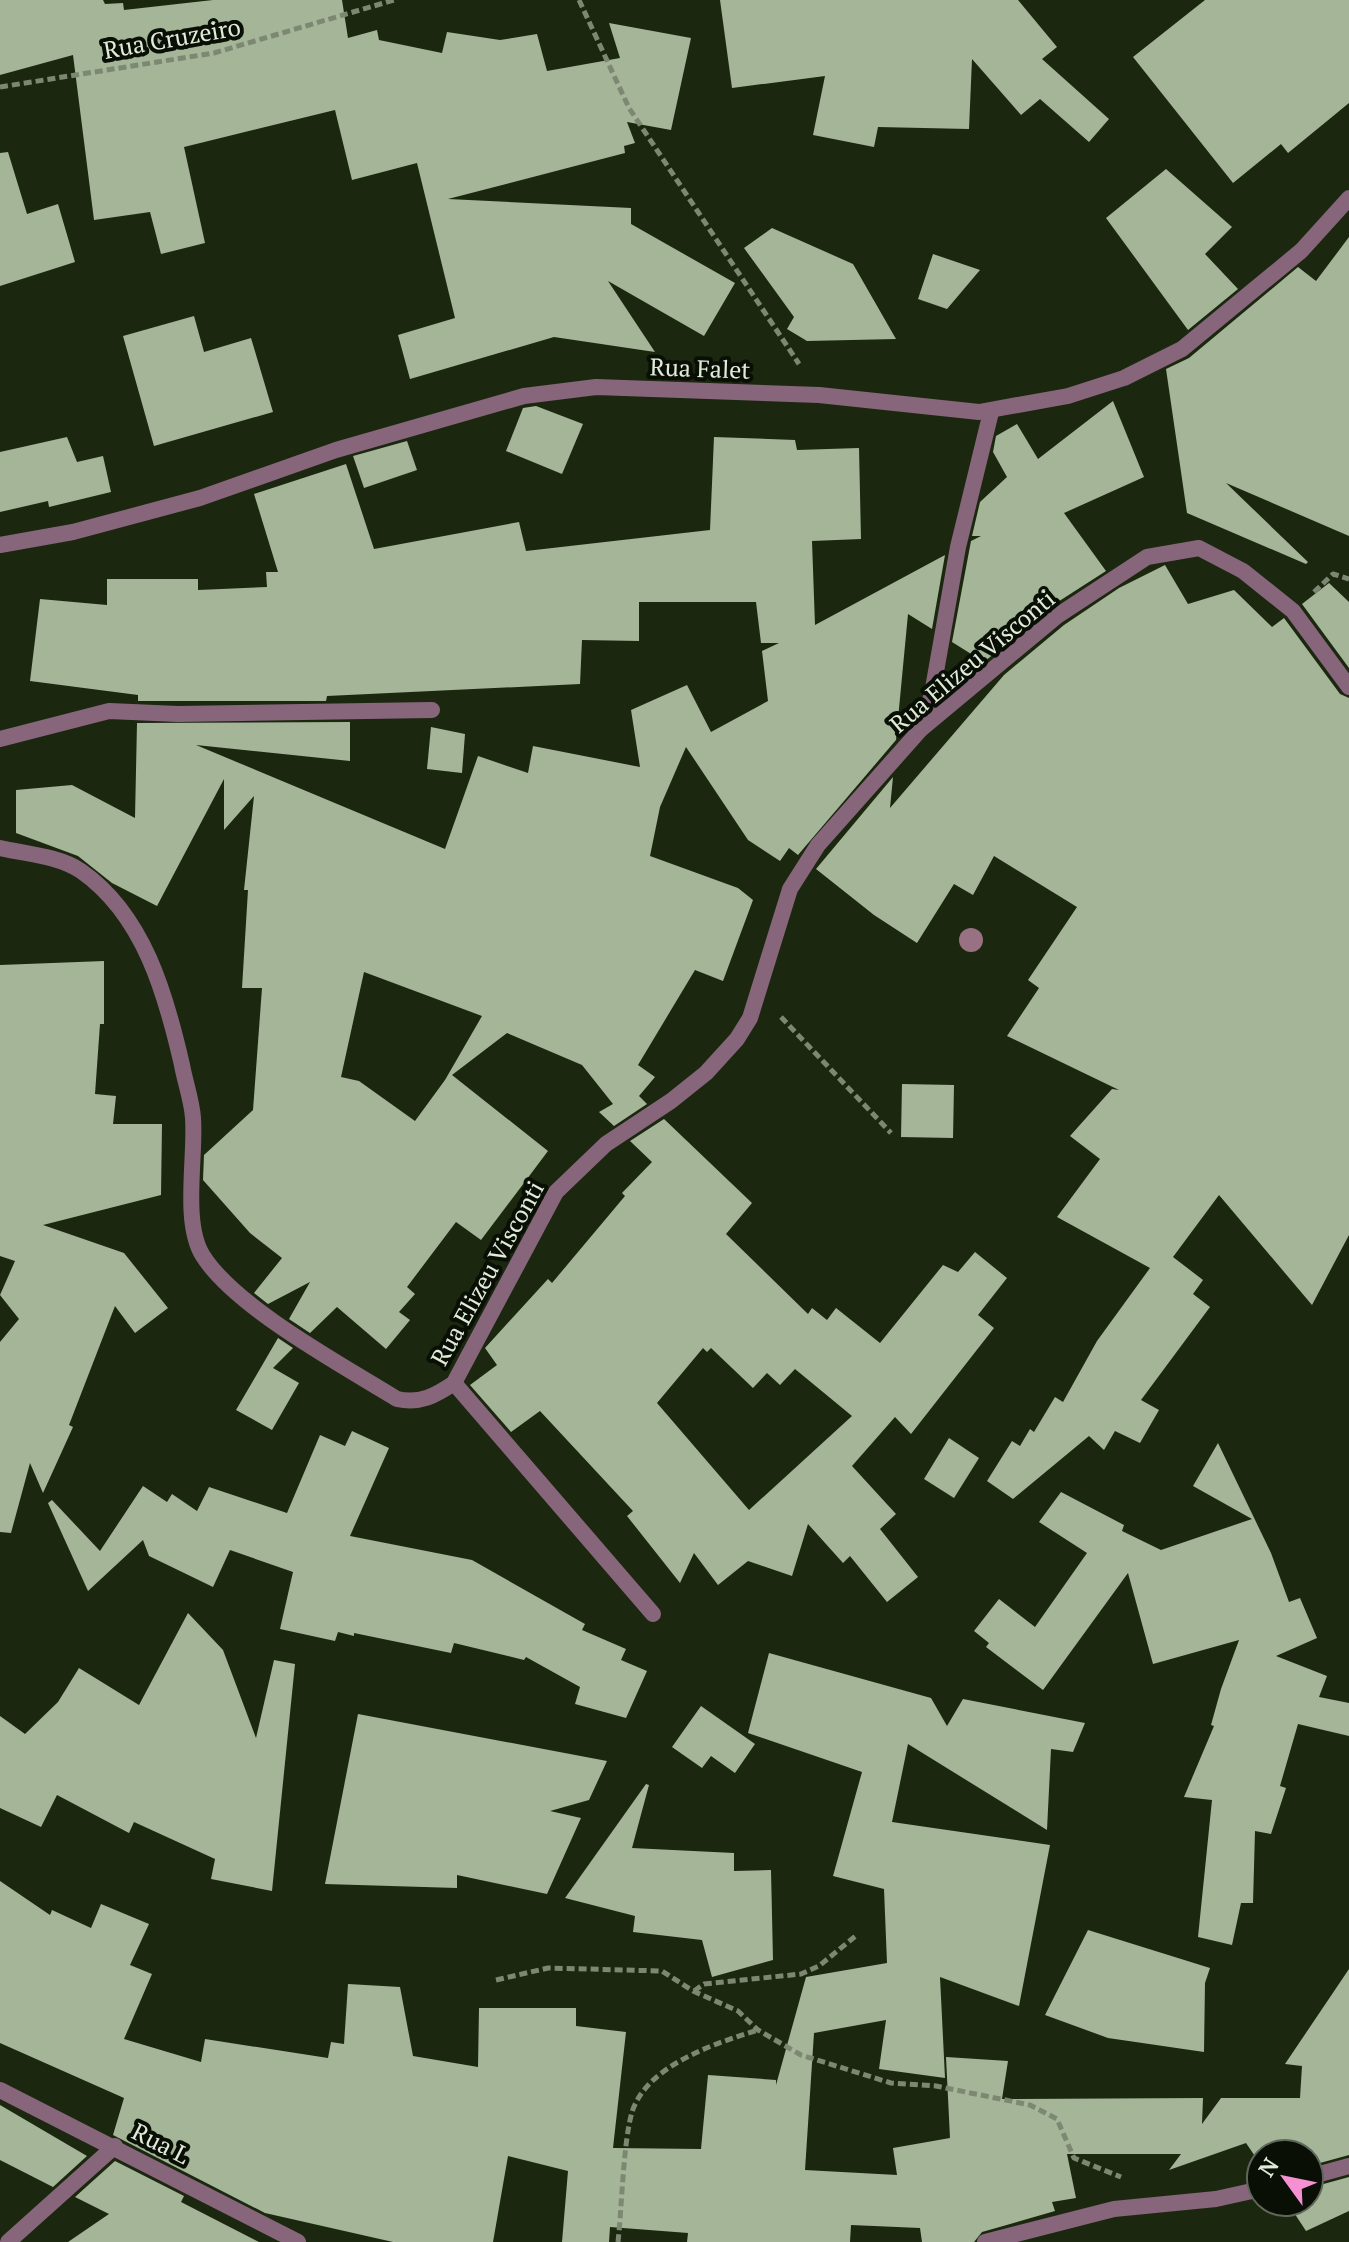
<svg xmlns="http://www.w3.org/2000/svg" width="1349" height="2242" font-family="'PT Serif',serif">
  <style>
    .building { fill: #a4b697; fill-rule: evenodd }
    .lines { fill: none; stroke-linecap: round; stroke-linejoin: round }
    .path { stroke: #7d8873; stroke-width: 5; stroke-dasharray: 8 4; stroke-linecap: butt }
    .street { stroke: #87667b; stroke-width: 16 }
    .tree { fill: #987182 }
    .labels { text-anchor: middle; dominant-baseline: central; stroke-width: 8; stroke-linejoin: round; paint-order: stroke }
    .street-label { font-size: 24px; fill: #e1ebda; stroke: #090f05 }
  </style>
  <rect width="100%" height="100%" fill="#1b280f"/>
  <g class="building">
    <polygon points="0,0 103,0 105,4 123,3 124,10 213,0 342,0 348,38 377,30 379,40 442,53 447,32 500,40 537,34 547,71 620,58 609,23 691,38 671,130 627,122 635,143 624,146 625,153 448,199 631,208 631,224 735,283 704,336 608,281 655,352 554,337 410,379 398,335 455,318 417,163 352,180 335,110 184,147 205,243 161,254 150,212 94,220 73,55 0,75"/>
    <polygon points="720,0 1018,0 1057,47 1042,59 1109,119 1089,142 1040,99 1021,115 972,59 969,129 878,127 874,147 813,135 825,76 732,88"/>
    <polygon points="1205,0 1349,0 1349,103 1288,153 1281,144 1233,183 1133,57"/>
    <polygon points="8,152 27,214 58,204 75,262 0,286 0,153"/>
    <polygon points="1166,169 1232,227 1205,254 1238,289 1188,330 1106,218"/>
    <polygon points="772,228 853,264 896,339 807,341 787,329 794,317 744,248"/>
    <polygon points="1349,237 1349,536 1226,483 1308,562 1306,564 1187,513 1166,369 1189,358 1298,267 1316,281"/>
    <polygon points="933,254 980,270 947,309 918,299"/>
    <polygon points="194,316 204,352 251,338 273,412 154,446 123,336"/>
    <polygon points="1113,401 1144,477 1064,513 1106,571 1050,607 984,662 952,642 971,541 981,536 972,536 980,502 1007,477 993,452 996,436 1017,424 1038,459"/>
    <polygon points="536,406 583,424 562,474 506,451 523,408"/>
    <polygon points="67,437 77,462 103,456 111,492 49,507 48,501 0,512 0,452"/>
    <path d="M714,437L795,440L797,450L859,448L861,539L812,541L815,625L945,555L932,629L908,614L896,740L798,855L789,848L780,861L748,840L686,747L660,807L650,856L738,888L753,900L723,981L695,970L638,1065L655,1077L639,1096L647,1104L614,1126L599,1112L613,1104L582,1065L507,1033L452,1075L548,1151L481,1240L456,1222L407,1287L415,1294L399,1312L410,1320L386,1349L337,1307L310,1333L289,1319L310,1282L268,1304L254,1293L282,1258L250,1233L203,1180L204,1155L253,1110L262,988H242L248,890H244L254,796L224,830V779L157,906L112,883L78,856L16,833V790L72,785L135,818L137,723L350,722V761L196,745L445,849L478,756L528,773L533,746L640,767L631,710L687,685L711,732L768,701L762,651L779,643H761L756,602H639V641L582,640L580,684L327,696L326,701H138V695L30,681L40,599L107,605V579H198V590L267,587L266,572H278L254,494L346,464L374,549L519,522L526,551L710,530ZM364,972L482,1016L445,1080L415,1121L359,1081L341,1077Z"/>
    <polygon points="407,441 417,470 364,488 353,456"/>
    <polygon points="1165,565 1188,604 1234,590 1272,627 1284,618 1340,694 1349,698 1349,1235 1312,1305 1219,1195 1173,1257 1203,1280 1193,1294 1210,1307 1141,1400 1159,1410 1140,1443 1115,1431 1104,1450 1089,1436 1013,1499 987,1481 1012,1441 1020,1446 1030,1429 1034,1432 1055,1397 1063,1402 1097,1341 1150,1268 1057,1217 1100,1159 1070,1136 1112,1089 1119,1090 1007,1036 1039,988 1028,980 1077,907 994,856 973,895 954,884 917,943 874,915 816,869 893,777 890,808 1004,675 1064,625 1119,588"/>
    <polygon points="1329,583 1349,602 1349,668 1302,604"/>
    <polygon points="431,727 465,734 462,773 427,769"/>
    <polygon points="104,961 104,1024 100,1024 95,1094 116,1096 113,1124 162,1124 161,1195 43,1225 124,1253 168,1308 135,1333 115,1306 69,1425 73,1427 43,1493 30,1463 11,1533 0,1532 0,1342 19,1319 0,1295 15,1261 0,1256 0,965"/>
    <polygon points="902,1084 954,1085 953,1138 901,1137"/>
    <path d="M664,1119L752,1203L726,1234L808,1314L812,1308L827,1320L836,1308L880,1343L943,1265L958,1272L975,1252L1007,1278L978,1315L994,1328L911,1434L895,1417L852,1466L896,1514L880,1529L918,1577L887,1602L850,1556L843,1563L808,1524L792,1576L748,1561L718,1585L694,1553L680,1583L627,1516L633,1511L540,1411L511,1432L470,1385L497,1365L485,1348L548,1279L552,1283L625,1196L622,1193L652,1162L630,1141ZM703,1348L707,1352L711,1348L753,1388L767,1373L780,1385L795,1369L852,1416L749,1510L657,1403Z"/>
    <polygon points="278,1338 293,1348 273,1368 299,1383 272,1430 236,1410"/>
    <polygon points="352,1431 389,1448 350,1536 472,1560 585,1624 582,1630 626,1649 621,1660 647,1671 626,1718 575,1704 580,1687 526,1657 524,1660 454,1643 451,1653 354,1633 354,1636 338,1632 335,1641 280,1629 293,1572 230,1550 213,1587 149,1556 143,1540 88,1591 48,1503 52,1500 100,1551 143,1486 167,1502 172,1494 197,1511 209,1487 287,1513 320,1435 345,1446"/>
    <polygon points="949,1438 979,1458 954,1498 924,1479"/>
    <polygon points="1218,1443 1271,1553 1289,1602 1300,1598 1317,1638 1276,1656 1327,1676 1319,1697 1349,1703 1349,1736 1298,1724 1280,1786 1286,1788 1271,1834 1255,1831 1253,1903 1241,1903 1232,1945 1198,1937 1212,1800 1184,1797 1214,1726 1211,1725 1221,1689 1239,1640 1153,1664 1128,1573 1043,1690 986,1647 989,1643 974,1631 999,1599 1035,1627 1087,1553 1039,1522 1061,1492 1124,1525 1122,1531 1161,1550 1252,1519 1193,1486"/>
    <polygon points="188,1613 223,1650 256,1738 274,1660 295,1664 272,1891 211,1879 215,1859 134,1822 129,1833 57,1795 41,1827 0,1808 0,1716 25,1734 58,1702 79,1668 139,1705"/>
    <polygon points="769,1653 931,1698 947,1726 963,1699 1085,1723 1073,1752 1051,1749 1047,1830 908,1744 892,1822 1050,1845 1019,2006 940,1977 945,2078 879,2069 886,2020 814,2033 805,2170 897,2175 893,2148 950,2138 946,2057 1008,2061 1002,2099 1203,2098 1202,2124 1221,2098 1300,2098 1302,2066 1285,2064 1349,1969 1349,2155 1309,2166 1309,2154 1261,2154 1261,2165 1246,2143 1169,2170 1181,2154 1067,2154 1076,2198 1052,2202 1055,2211 982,2232 974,2242 922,2242 920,2228 851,2225 850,2242 687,2242 688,2233 610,2227 609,2242 562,2242 568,2171 508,2156 493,2242 393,2242 265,2213 113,2135 124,2098 0,2043 0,1881 50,1915 52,1910 91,1928 101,1904 149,1924 130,1965 152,1974 124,2039 201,2062 205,2039 328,2058 331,2042 344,2044 348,1984 400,1987 413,2056 478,2067 479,2008 576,2008 576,2026 626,2032 613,2148 701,2149 708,2075 776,2080 776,2085 806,1977 887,1963 884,1889 833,1876 862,1772 748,1733"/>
    <polygon points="701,1706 755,1744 735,1773 711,1756 702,1768 672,1747"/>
    <polygon points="358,1714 607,1761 589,1800 550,1811 581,1818 547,1894 457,1875 457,1888 325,1884"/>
    <polygon points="646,1784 649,1785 632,1848 734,1853 734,1871 771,1870 773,1960 712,1977 702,1940 633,1932 635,1916 565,1898"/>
    <polygon points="1088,1930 1210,1968 1205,1983 1204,2052 1108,2038 1045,2015"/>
    <polygon points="0,2105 87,2156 53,2187 0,2160"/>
    <polygon points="115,2161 184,2196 181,2202 259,2242 68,2242 109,2214 75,2197"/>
    <polygon points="1349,2177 1349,2211 1306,2231 1287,2202 1309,2202 1309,2188"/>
  </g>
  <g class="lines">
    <g class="path">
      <polyline points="579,0 629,108 799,364"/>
      <polyline points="0,87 214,53 394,0"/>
      <polyline points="1314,592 1333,574 1349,579"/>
      <polyline points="781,1017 891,1133"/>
      <polyline points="496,1980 548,1968 662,1971 693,1991 738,2011 758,2030 801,2055 891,2083 936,2086 1030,2105 1057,2119 1074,2158 1121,2177"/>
      <polyline points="694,1991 704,1984 801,1974 819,1966 858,1934"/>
      <path d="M618,2242C622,2206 623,2144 632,2112C647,2065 716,2043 758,2030"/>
    </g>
    <g class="street">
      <polyline points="0,545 73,532 200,498 336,450 524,396 596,387 819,395 979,412 1068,396 1124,378 1182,349 1301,251 1349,198"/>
      <polyline points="921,729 932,694 958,547 991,412"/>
      <polyline points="0,739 109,711 178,714 432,710"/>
      <path d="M0,848C26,854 59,856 81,871C144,915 166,995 182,1065C185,1082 192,1101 193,1118C196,1157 182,1223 203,1256C236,1308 344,1366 397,1399C420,1404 435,1396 454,1383L556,1192L606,1144L671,1101L706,1073L737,1039L750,1018L790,889L818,845L921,729L1057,616L1147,557L1199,548L1243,571L1293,611L1349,687"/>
      <polyline points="454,1383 653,1614"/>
      <polyline points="0,2090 298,2242"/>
      <polyline points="1309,2177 1349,2166"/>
      <polyline points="8,2242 115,2146"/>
      <polyline points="985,2242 1114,2209 1216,2199 1261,2189"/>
    </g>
  </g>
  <circle class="tree" cx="971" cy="940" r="12"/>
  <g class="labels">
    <g class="street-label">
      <text transform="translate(172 38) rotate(-10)">Rua Cruzeiro</text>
      <text transform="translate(700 368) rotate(2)">Rua Falet</text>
      <text transform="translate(972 661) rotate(-40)">Rua Elizeu Visconti</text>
      <text transform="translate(487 1273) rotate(-61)">Rua Elizeu Visconti</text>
      <text transform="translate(161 2143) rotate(27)">Rua L</text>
    </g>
  </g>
  <g transform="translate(1285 2178) rotate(303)"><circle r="38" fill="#090f05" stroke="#5f675a" stroke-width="2"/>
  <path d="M0-6L14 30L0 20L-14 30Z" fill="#f591d2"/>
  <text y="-12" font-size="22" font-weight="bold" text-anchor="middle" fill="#e1ebda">N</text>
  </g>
</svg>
